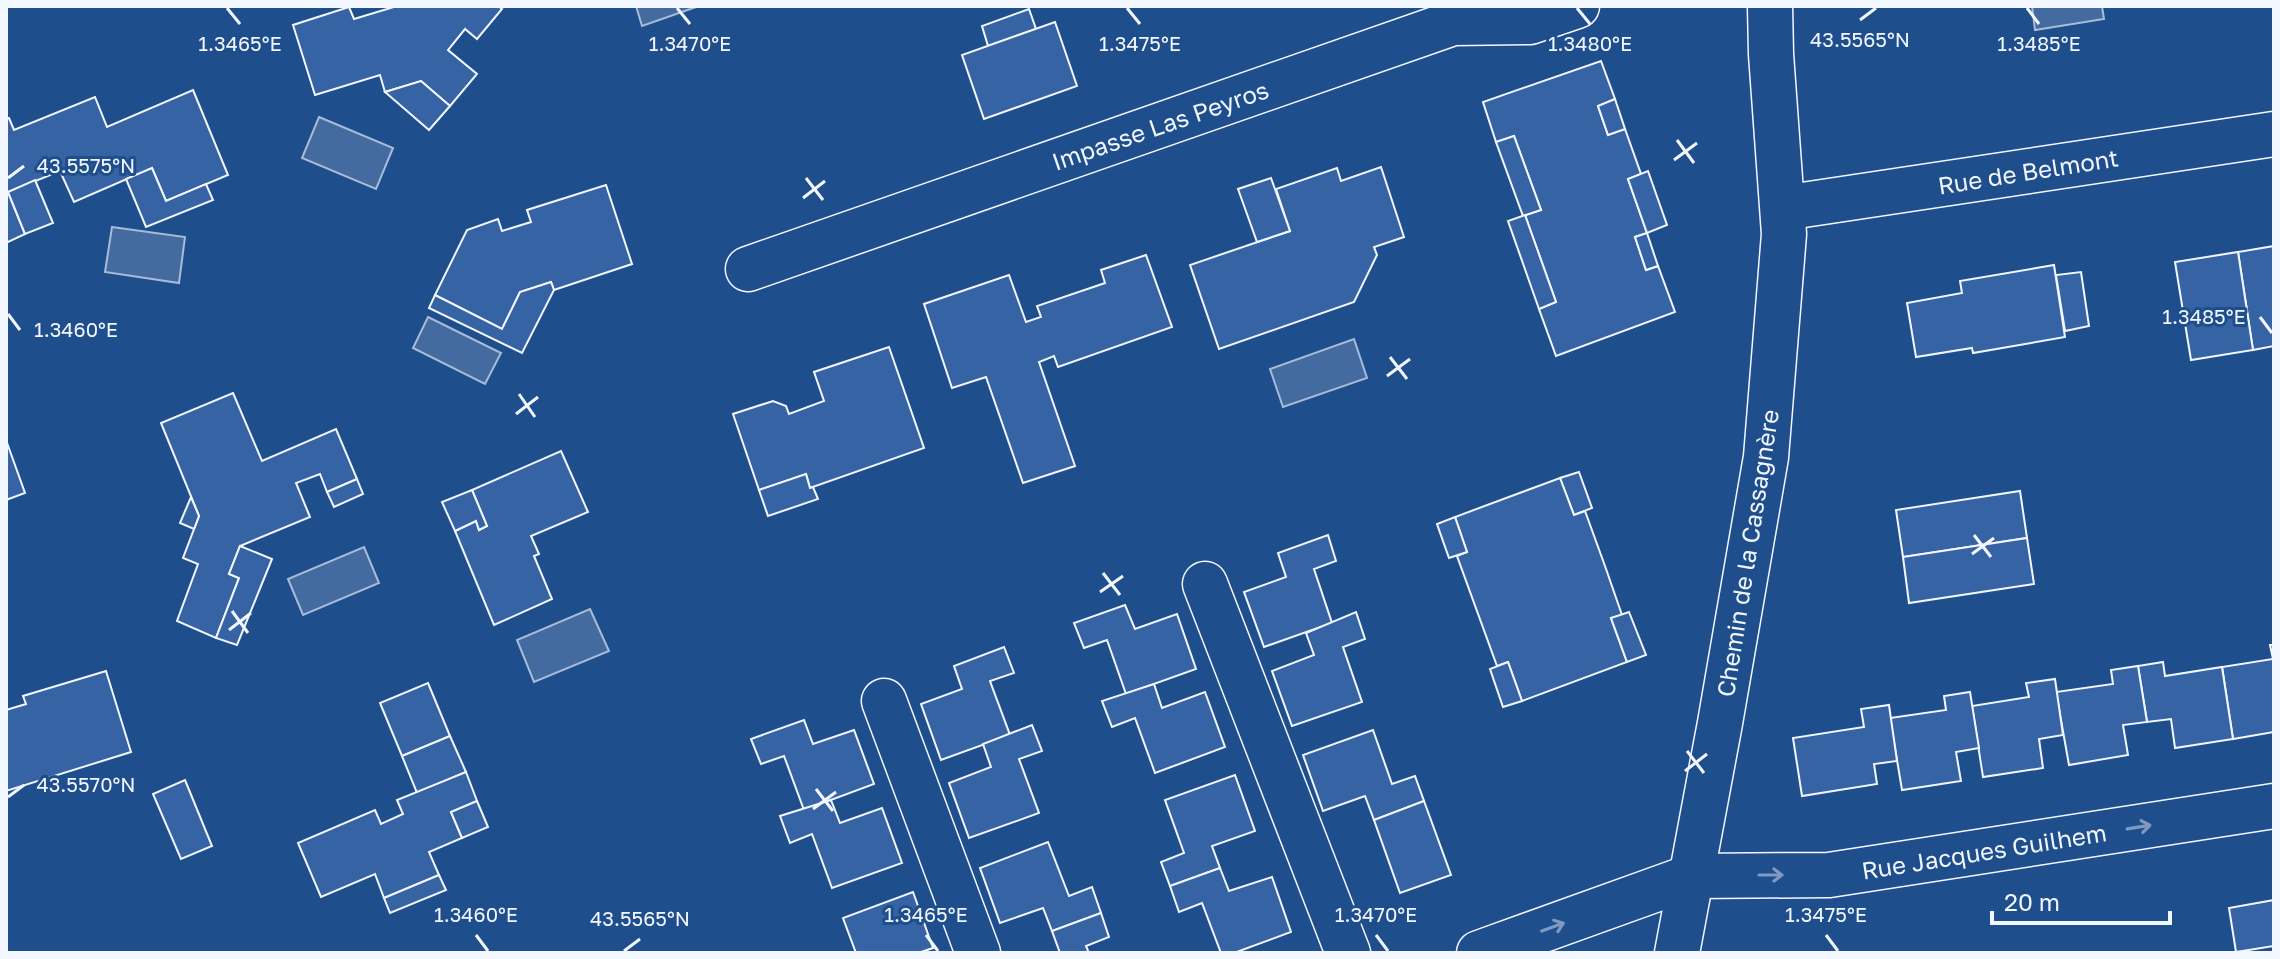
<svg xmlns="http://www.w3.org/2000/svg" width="2280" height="959" font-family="'Golos Text',sans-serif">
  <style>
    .water { fill: #446ba0; stroke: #a8bbd7; stroke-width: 2 }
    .building { fill: #3563a3; stroke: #f2f6ff; stroke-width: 2 }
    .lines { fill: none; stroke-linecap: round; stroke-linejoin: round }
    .minor-casing { stroke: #f2f6ff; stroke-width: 47 }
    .minor { stroke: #1f4e8c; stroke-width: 44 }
    .oneway { stroke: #7e9ac0 }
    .ticks { fill: none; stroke: #f2f6ff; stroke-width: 3 }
    .labels { text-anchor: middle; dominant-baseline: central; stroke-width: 6; stroke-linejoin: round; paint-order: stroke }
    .street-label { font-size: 24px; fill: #f2f6ff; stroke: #1f4e8c }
    .ticks-label { font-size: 20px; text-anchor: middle; fill: #f2f6ff; stroke: #1f4e8c; stroke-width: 6; stroke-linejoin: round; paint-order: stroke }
  </style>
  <rect width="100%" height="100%" fill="#1f4e8c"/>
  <g class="water">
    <polygon points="636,6 699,6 642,26"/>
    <polygon points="2032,6 2102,6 2104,19 2035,30"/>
    <polygon points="319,117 393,148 376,189 302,158"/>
    <polygon points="112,227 185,237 179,283 105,272"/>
    <polygon points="428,317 501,353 485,384 413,348"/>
    <polygon points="1354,339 1367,378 1283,407 1270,369"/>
    <polygon points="364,547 379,583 303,615 288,579"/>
    <polygon points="590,609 609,651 534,682 517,640"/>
  </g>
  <g class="building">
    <polygon points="397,6 498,6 502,9 477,39 465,29 448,50 477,74 450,106 421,81 385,92 380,75 315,95 293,25 349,7 354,19"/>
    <polygon points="1029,9 1036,29 988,46 982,26"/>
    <polygon points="1055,22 1077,86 984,119 962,55"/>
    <polygon points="1601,61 1615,99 1598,106 1608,135 1625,129 1641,174 1628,179 1647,233 1635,237 1646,270 1658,266 1675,312 1556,356 1539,309 1556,302 1525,215 1541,210 1514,136 1496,142 1483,102"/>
    <polygon points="421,81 450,106 429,130 385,92"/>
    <polygon points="193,90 228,175 166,201 152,168 74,202 60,171 8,192 25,234 6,243 6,119 9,118 14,130 95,97 107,127"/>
    <polygon points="1615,99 1625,129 1608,135 1598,106"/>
    <polygon points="1514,136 1541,210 1523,216 1496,142"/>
    <polygon points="1381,167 1404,237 1374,247 1377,255 1354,302 1219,349 1190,265 1290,231 1276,189 1337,168 1341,181"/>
    <polygon points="152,168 166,201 206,184 213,200 146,227 126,179"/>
    <polygon points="1648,171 1667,225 1647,233 1628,179"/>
    <polygon points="1271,178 1290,231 1257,242 1238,189"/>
    <polygon points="35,180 53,223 25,234 8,192"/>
    <polygon points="606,185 632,264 554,290 551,282 520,292 502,329 435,295 467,230 498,219 502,231 531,222 527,210"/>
    <polygon points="1525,215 1556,302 1539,309 1508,221"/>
    <polygon points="1647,233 1658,266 1646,270 1635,237"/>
    <polygon points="2274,246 2274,346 2253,350 2238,252"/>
    <polygon points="2238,252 2253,350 2191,360 2175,262"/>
    <polygon points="1146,255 1172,327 1058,367 1054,356 1039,362 1075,466 1023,483 986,377 952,388 924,304 1009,275 1026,322 1041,317 1037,306 1105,283 1101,270"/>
    <polygon points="2054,265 2065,337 1973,353 1972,348 1916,357 1907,303 1962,293 1960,281"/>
    <polygon points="2081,272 2089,326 2065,331 2056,275"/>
    <polygon points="551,282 554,290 522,353 429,308 435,295 502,329 520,292"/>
    <polygon points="889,347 924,448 810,488 806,474 759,490 733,414 773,401 786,406 789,414 824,401 814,372"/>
    <polygon points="233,393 262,461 336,429 357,479 327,492 320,474 296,483 310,517 240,546 229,574 239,578 216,638 177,621 198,564 183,558 199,516 161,423"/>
    <polygon points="6,440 25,493 6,500"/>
    <polygon points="561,451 588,512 531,536 539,554 534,556 552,599 494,625 455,531 476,521 479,530 487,526 472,490"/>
    <polygon points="1579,472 1592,508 1574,515 1560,478"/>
    <polygon points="806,474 810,488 813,487 818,499 768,516 759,490"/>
    <polygon points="1560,478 1574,515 1585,511 1605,566 1622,615 1611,618 1627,662 1522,701 1508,662 1497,666 1457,556 1467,552 1455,517"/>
    <polygon points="357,479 363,494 334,507 327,492"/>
    <polygon points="472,490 487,526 479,530 476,521 455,531 442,502"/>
    <polygon points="2020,491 2027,538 1903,557 1896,510"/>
    <polygon points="191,497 199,516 194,529 180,523"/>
    <polygon points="1455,517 1467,552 1449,558 1437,524"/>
    <polygon points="1328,535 1336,561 1314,569 1332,623 1264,647 1244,592 1286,577 1278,553"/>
    <polygon points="2027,538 2034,584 1909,603 1903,557"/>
    <polygon points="240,546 272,559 237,645 216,638 239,578 229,574"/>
    <polygon points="1125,605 1135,629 1177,614 1196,669 1126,694 1107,640 1084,648 1074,623"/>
    <polygon points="1356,612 1365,639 1343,647 1362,702 1292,726 1272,671 1314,655 1306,633"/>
    <polygon points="1629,612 1646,655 1627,662 1611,618"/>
    <polygon points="2270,645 2274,645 2274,732 2233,739 2222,667 2273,659"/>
    <polygon points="1004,647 1014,673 990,681 1010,735 941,760 921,704 962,689 954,666"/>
    <polygon points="1508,662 1522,701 1503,707 1490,669"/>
    <polygon points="2163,662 2165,676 2222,667 2233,739 2175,748 2171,719 2147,722 2138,666"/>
    <polygon points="2138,666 2147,722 2123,725 2128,755 2069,765 2056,692 2113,684 2111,670"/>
    <polygon points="106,671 131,752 6,791 6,710 26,704 23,696"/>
    <polygon points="2055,679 2063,735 2039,739 2043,768 1983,777 1972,706 2029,697 2026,683"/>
    <polygon points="428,683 450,736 402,756 380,703"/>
    <polygon points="1154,684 1162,708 1205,692 1225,747 1155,773 1135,718 1112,727 1102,701"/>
    <polygon points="1970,692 1979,748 1956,752 1961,781 1902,790 1890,718 1946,710 1944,696"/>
    <polygon points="1889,705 1897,761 1874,764 1877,784 1802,796 1793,738 1864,727 1861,709"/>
    <polygon points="804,720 813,744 854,730 874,784 804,810 784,756 761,764 751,739"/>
    <polygon points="1032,725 1042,751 1019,759 1039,813 969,838 949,783 991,767 983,744"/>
    <polygon points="1373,730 1392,784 1415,776 1424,801 1374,820 1365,796 1323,811 1303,755"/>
    <polygon points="450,736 466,772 417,793 402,756"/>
    <polygon points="466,772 477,801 451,812 462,838 429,852 439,875 384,898 375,874 321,897 298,843 375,810 381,824 403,814 397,800"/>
    <polygon points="1235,775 1255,831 1212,846 1220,868 1170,886 1161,862 1184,853 1165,800"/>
    <polygon points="185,780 212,846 181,859 153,794"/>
    <polygon points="831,800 840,823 882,808 902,863 832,888 812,834 790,843 780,816"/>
    <polygon points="477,801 488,827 462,838 451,812"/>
    <polygon points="1424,801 1451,875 1400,893 1374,820"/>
    <polygon points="1048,842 1069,896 1092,887 1101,913 1052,931 1043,908 1000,923 980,868"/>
    <polygon points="1220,868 1229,891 1272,877 1291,932 1234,953 1221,953 1202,903 1179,912 1170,886"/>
    <polygon points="439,875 446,890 390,913 384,898"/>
    <polygon points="913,892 933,948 918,953 856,953 843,918"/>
    <polygon points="2274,900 2274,946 2236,952 2229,908"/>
    <polygon points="1101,913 1109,937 1086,946 1089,953 1060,953 1052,931"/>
  </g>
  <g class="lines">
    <defs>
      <g id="minor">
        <polyline points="1783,208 2274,134"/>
        <polyline points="748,269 1453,23 1530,22 1577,6"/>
        <polyline points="1205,584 1348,953"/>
        <polyline points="884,701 978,953"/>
        <polyline points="1479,953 1693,876 1829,875 2274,806"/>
        <polyline points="1677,953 1720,723 1766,457 1784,234 1771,54 1770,6"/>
      </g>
    </defs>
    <use href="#minor" class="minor-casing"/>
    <use href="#minor" class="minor"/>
  </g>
  <defs><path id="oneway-shaft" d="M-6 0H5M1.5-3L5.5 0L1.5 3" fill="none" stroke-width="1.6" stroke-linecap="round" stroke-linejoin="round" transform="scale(2)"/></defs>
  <g class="oneway">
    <use href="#oneway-shaft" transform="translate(2139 827) rotate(-9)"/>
    <use href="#oneway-shaft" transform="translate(1771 875)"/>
    <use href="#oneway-shaft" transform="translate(1553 927) rotate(-20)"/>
  </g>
  <path class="ticks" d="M227,8L240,24M677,8L690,24M1127,8L1140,24M1577,8L1590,24M2027,8L2039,24M1860,20L1876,8M1677,140L1694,163M1674,160L1697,143M8,178L24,166M806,178L823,200M803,198L825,181M8,314L20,330M2260,317L2272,333M1390,357L1407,379M1387,376L1410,359M519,394L535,417M516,414L538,397M1974,535L1991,557M1972,554L1994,538M1103,573L1120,595M1100,592L1123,576M232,611L248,633M229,630L251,613M1687,751L1704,773M1685,771L1707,754M816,789L833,811M8,797L24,785M813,809L836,792M476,935L488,951M926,935L938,951M1376,935L1388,951M1826,935L1838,951M624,951L640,939"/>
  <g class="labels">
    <g class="street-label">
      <text transform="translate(1160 125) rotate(-19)">Impasse Las Peyros</text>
      <text transform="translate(2028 171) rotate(-9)">Rue de Belmont</text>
      <text transform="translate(1747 553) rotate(-81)">Chemin de la Cassagnère</text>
      <text transform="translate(1984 851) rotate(-9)">Rue Jacques Guilhem</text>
    </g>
  </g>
  <g class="ticks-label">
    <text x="1860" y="47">43.5565°N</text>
    <text x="240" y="51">1.3465°E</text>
    <text x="690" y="51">1.3470°E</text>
    <text x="1140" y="51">1.3475°E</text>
    <text x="1590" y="51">1.3480°E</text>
    <text x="2039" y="51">1.3485°E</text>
    <text x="86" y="173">43.5575°N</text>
    <text x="2204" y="324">1.3485°E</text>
    <text x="76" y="337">1.3460°E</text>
    <text x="86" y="792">43.5570°N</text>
    <text x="476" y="922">1.3460°E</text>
    <text x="926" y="922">1.3465°E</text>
    <text x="1376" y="922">1.3470°E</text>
    <text x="1826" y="922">1.3475°E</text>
    <text x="640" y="926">43.5565°N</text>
  </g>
  <rect width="2280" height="959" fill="none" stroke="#f2f6ff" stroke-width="16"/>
  <path d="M1992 911v12h178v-12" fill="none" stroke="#f2f6ff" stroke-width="4"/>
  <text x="2004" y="911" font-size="24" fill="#f2f6ff" stroke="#1f4e8c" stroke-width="6" paint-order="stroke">20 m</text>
</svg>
